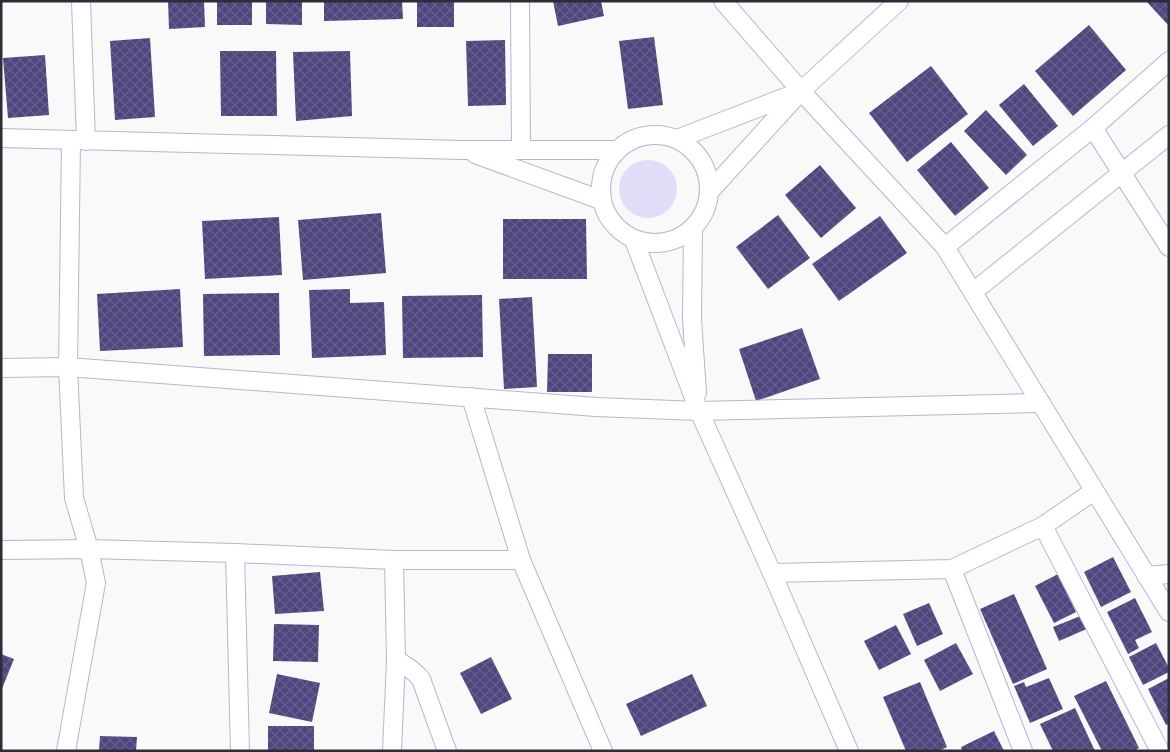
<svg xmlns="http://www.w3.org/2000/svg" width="1170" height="752" font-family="'Fira Sans Condensed',sans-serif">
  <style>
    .grass { fill: #e0ddf9 }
    .building { fill: url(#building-cross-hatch) }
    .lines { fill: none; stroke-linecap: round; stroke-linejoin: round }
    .minor-casing { stroke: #b8b4d5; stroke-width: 20 }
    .minor { stroke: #fff; stroke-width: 18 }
  </style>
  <defs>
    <pattern id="building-cross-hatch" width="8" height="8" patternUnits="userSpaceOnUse" patternTransform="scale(1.25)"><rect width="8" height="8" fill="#50457e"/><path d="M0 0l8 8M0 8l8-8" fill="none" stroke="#665e8c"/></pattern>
  </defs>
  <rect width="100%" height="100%" fill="#f9f9f9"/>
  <circle class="grass" cx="648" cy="189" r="29"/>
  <g class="building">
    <polygon points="168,1 204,1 205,27 169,29"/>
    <rect x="217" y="1" width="35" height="24"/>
    <polygon points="266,1 302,1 302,25 266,24"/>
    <polygon points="324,1 402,1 403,19 324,21"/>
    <rect x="417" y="1" width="37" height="26"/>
    <polygon points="553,1 601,1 604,16 558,26"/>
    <polygon points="1146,1 1169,1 1169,26"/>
    <polygon points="1089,25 1126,70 1073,116 1035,71"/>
    <polygon points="654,37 663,105 628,109 619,41"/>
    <polygon points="150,38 155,117 115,120 110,41"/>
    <polygon points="505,40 506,105 468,106 466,41"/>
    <polygon points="220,51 276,51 277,116 221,116"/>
    <polygon points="350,51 352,116 296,121 293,52"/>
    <polygon points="45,55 49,115 8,118 3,58"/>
    <polygon points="931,66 968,114 907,162 869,113"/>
    <polygon points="1024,84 1058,126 1033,146 999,105"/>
    <polygon points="986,110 1027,155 1006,175 964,131"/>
    <polygon points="951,142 989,188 955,216 917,170"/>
    <polygon points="820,165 856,208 821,238 785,195"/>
    <polygon points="381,213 386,273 303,280 298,220"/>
    <polygon points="778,215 810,258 768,289 736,247"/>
    <polygon points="880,216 907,253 839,301 812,264"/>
    <polygon points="279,217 282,275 205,279 202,221"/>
    <polygon points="503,219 586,219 587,279 503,279"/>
    <polygon points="180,289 183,347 100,351 97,294"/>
    <polygon points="350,289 350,303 384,302 386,355 312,358 309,290"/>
    <polygon points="279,293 280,355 204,356 203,294"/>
    <polygon points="482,295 483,357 403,358 402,296"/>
    <polygon points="532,297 537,387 504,389 499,299"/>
    <polygon points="802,328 820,379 756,401 739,349"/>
    <polygon points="548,354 592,354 592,392 547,392"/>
    <polygon points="1113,557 1131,592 1101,607 1084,572"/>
    <polygon points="320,572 324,611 275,614 272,576"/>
    <polygon points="1058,574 1076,612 1054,623 1035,586"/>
    <polygon points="1014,594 1047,669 1013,684 980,609"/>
    <polygon points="1135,598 1152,632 1135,640 1139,648 1128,654 1107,612"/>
    <polygon points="929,603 943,634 917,646 903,614"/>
    <polygon points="1083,615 1089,628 1059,641 1053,627"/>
    <polygon points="274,624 319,625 318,662 273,661"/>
    <polygon points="896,625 911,654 879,670 864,641"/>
    <polygon points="956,643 973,674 940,691 924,660"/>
    <polygon points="1156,643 1169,668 1169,672 1143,685 1129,657"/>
    <polygon points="1,654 14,659 1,691"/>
    <polygon points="491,657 512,699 481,714 460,673"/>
    <polygon points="277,674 320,683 312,722 269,713"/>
    <polygon points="692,674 707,706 641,736 626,704"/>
    <polygon points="1049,678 1063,709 1030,723 1014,686 1024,682 1026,687"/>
    <polygon points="1169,678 1169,724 1166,725 1148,689"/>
    <polygon points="1106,681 1139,748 1134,751 1102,751 1074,696"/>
    <polygon points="920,682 947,747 939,751 906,751 883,697"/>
    <polygon points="1075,708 1095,751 1053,751 1040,724"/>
    <rect x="268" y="726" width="46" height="25"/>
    <polygon points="994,731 1004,751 962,751 961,747"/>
    <polygon points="100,736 137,737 136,751 99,751"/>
  </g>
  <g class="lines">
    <defs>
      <g id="minor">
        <polyline points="81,1 86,141"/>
        <polyline points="520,1 521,150"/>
        <polyline points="723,1 801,91 945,247 1169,612"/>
        <polyline points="1093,128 1169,247"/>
        <circle cx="655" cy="189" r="54"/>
        <polyline points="1,138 462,150 616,150"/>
        <polyline points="677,139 799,92"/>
        <polyline points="475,154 601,200"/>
        <polyline points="710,191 801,91 899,1"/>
        <polyline points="693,229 692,319 697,393"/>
        <polyline points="634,240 699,411 772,573 849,751"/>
        <polyline points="945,247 1093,128 1169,61"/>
        <polyline points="973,292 1169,135"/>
        <polyline points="1,368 68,367 596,407 699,411 1041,403"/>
        <polyline points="471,397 521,560 603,751"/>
        <polyline points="1043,526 1160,751"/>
        <polyline points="1,550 89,549 235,553 394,560 521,560"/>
        <polyline points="235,553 240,751"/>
        <polyline points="952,569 1023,751"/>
        <polyline points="772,573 952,569 1043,526 1094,491"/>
        <polyline points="1146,576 1169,574"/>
        <path d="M396,660C406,665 414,671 421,679L447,751"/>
        <polyline points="66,751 96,583 89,549 74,498 68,367 71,140"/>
        <polyline points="392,751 396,660 394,560"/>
      </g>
    </defs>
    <use href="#minor" class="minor-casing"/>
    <use href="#minor" class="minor"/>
  </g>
  <rect width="1170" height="752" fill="none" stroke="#2d2c39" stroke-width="5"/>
</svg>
